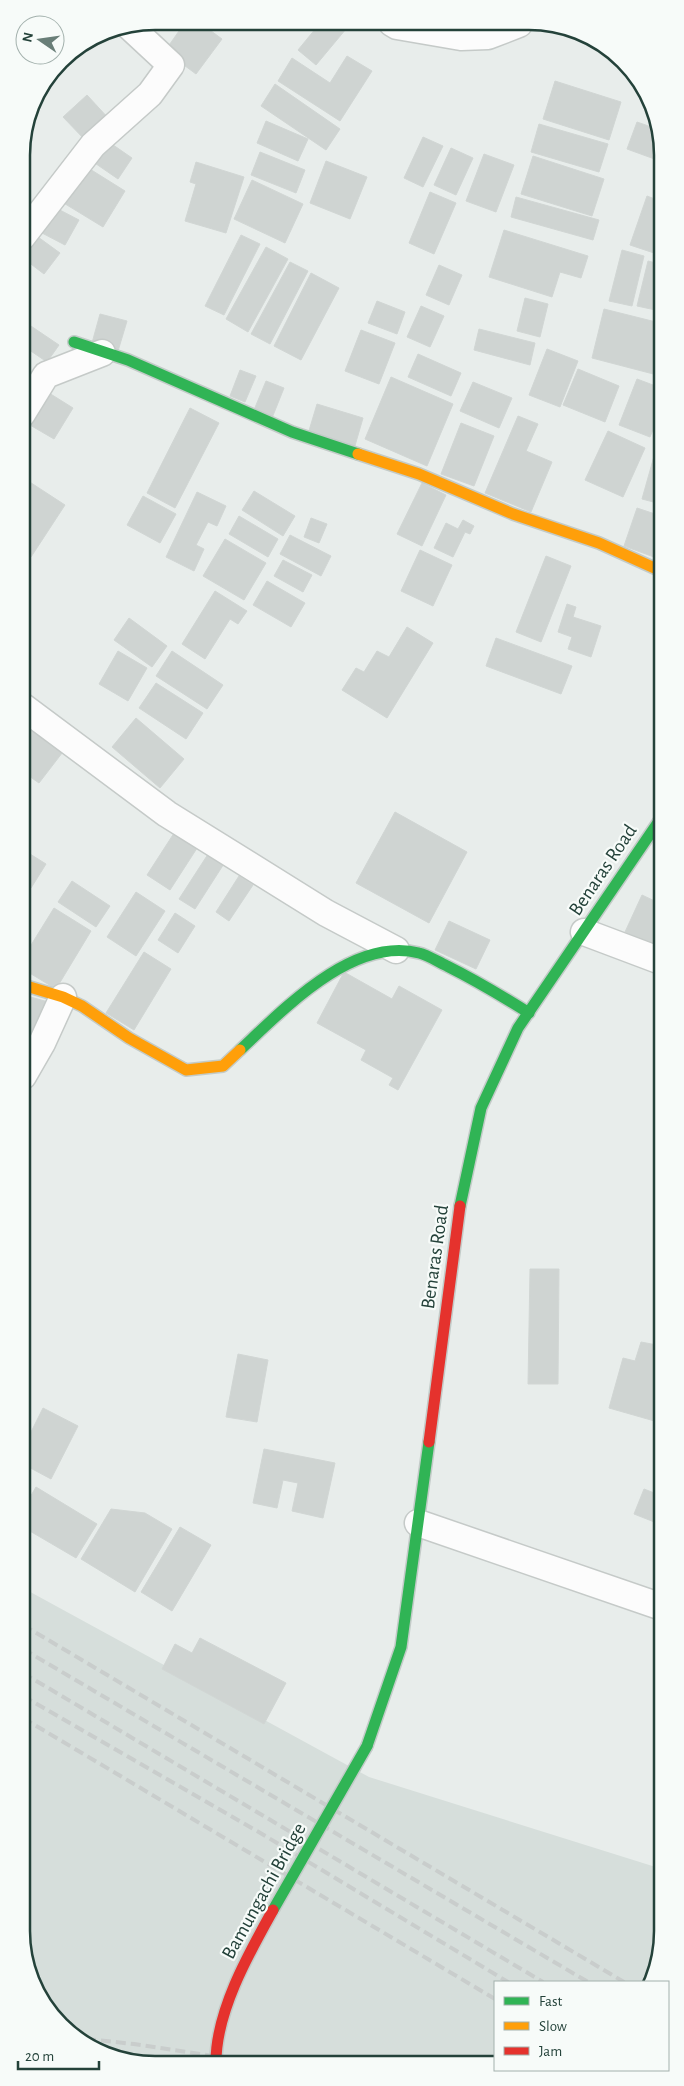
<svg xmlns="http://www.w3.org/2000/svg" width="684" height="2086" font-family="'Alegreya Sans',sans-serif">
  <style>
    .built { fill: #d6dedb }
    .building { fill: #cfd4d2; stroke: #d1d6d4 }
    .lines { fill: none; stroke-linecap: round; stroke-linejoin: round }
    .street-casing { stroke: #c5cac8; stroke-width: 29 }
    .fast-casing { stroke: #c3cbc8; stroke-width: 14 }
    .slow-casing { stroke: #c3cbc8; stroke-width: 14 }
    .jam-casing { stroke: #c3cbc8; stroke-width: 14 }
    .street { stroke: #fcfcfc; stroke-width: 26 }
    .fast { stroke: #30b455; stroke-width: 11 }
    .slow { stroke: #ff9f0a; stroke-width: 11 }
    .jam { stroke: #e5322d; stroke-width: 11 }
    .rail { stroke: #c9cdcc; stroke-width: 4; stroke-dasharray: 10 5; stroke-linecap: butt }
    .fast-bridge-casing { stroke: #c3cbc8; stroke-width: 14; stroke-linecap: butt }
    .jam-bridge-casing { stroke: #c3cbc8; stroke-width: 14; stroke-linecap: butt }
    .fast-bridge { stroke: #30b455; stroke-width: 11 }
    .jam-bridge { stroke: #e5322d; stroke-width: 11 }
    .labels { text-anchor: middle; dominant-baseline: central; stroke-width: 4.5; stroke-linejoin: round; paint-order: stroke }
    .street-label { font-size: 20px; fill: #24423a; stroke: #f7fbf9 }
    .rim { fill: none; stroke: #24423a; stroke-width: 2.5 }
  </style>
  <rect width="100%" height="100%" fill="#e8edeb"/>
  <polygon class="built" points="23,1588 369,1777 662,1869 662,1940 653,1982 495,1982 495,2062 129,2062 61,2026 24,1957"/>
  <g class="building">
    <polygon points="186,21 199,22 222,39 196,74 165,51"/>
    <polygon points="321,22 351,23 316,65 298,50"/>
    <polygon points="347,56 372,71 340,121 278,81 292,58 330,83"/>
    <polygon points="555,81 621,102 609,140 543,119"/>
    <polygon points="275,84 340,129 326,150 261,106"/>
    <polygon points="87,95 110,120 87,142 63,117"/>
    <polygon points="266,121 308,139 298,161 257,143"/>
    <polygon points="637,122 660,130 660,161 627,149"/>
    <polygon points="539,124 608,144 599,172 531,152"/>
    <polygon points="423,137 443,146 423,187 404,178"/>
    <polygon points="103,138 132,158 118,179 89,159"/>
    <polygon points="451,148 473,158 456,195 434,185"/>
    <polygon points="260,152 305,170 296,193 251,175"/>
    <polygon points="484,154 514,165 496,212 466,201"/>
    <polygon points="533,156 604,179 592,216 521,194"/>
    <polygon points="326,161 367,177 350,219 310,203"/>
    <polygon points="196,162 244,177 226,233 185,221 196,184 190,182"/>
    <polygon points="85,166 125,191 103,227 62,202"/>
    <polygon points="252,180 303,204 285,243 234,219"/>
    <polygon points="430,192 456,203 434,254 409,243"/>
    <polygon points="647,196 660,201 660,243 657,254 630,245"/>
    <polygon points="516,197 599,220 593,240 511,217"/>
    <polygon points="56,208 79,220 65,245 42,233"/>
    <polygon points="504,230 588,256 581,278 560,272 552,297 489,277"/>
    <polygon points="241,235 260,244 224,315 205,306"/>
    <polygon points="38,237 60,253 44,274 23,258"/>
    <polygon points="266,247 288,259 248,332 226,319"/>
    <polygon points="622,250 644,256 632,306 609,301"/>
    <polygon points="648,261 660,264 660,311 637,306"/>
    <polygon points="290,262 308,271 270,344 251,334"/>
    <polygon points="439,265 462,275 449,305 426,295"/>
    <polygon points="311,273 339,288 301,360 274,346"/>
    <polygon points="525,298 548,304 540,337 517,331"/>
    <polygon points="377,301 405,312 397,334 368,323"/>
    <polygon points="421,306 444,316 430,347 407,337"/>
    <polygon points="604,309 660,323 661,376 592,358"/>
    <polygon points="100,314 127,321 118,351 92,343"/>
    <polygon points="22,320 59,345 47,362 22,345"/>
    <polygon points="479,329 535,343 530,365 474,350"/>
    <polygon points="361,330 395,343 379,384 345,371"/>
    <polygon points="547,349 578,361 560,407 529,395"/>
    <polygon points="418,354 461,373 451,396 408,377"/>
    <polygon points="578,369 619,386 605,422 563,405"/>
    <polygon points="240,370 256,376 245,402 230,396"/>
    <polygon points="391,377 453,404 427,466 365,439"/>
    <polygon points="637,379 661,388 661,410 650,437 619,425"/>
    <polygon points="266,381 284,388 272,418 254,410"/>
    <polygon points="473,382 512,398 499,428 460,411"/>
    <polygon points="49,393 73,408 54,439 30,425"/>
    <polygon points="317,404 363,418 354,449 308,434"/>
    <polygon points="190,408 219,423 175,508 147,493"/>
    <polygon points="518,416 538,424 526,451 552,462 531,512 485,493"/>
    <polygon points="461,423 494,436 474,486 441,474"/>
    <polygon points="608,431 645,448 623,497 585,480"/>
    <polygon points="658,442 661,442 661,504 642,499"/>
    <polygon points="22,477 65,505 31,557 22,551 22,525 29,516 22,511"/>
    <polygon points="422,483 446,495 422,546 397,534"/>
    <polygon points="254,491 295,516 283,536 242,510"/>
    <polygon points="197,492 226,506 217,526 208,522 196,545 204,549 194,571 166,557"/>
    <polygon points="143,496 176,514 160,543 127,525"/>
    <polygon points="637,508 661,516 661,538 654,557 624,546"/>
    <polygon points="239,516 278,539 268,557 229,534"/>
    <polygon points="311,518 327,524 319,543 304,537"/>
    <polygon points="463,520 474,526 470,534 465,532 453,557 434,548 446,523 458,529"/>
    <polygon points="290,535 331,556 321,576 280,554"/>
    <polygon points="225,539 266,563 244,600 203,576"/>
    <polygon points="420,550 452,565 433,606 401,591"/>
    <polygon points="546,556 571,566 541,642 516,632"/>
    <polygon points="283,560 312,575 303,592 274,576"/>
    <polygon points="267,581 305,603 291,627 253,605"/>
    <polygon points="215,591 247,611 238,624 230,619 205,659 182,644"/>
    <polygon points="567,604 576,607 573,617 601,626 591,657 568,649 572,637 558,632"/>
    <polygon points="129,618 167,646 152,667 114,640"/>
    <polygon points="407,627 433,643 387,718 342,690 356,668 364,672 377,651 389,657"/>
    <polygon points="496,638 572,666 561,694 486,666"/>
    <polygon points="118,651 147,668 128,701 99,684"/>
    <polygon points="172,651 223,685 207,709 156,676"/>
    <polygon points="156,683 203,713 186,739 139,708"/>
    <polygon points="33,716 69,744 39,783 22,771 22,729"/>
    <polygon points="136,718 184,759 160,788 112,747"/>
    <polygon points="395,812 467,852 429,923 356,883"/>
    <polygon points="178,827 201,842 170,890 147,875"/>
    <polygon points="212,848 227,859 195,909 179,899"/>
    <polygon points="22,849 46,864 31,888 22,882"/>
    <polygon points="239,876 253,885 229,921 216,912"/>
    <polygon points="72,881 110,906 96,927 58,902"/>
    <polygon points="136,892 165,911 136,956 107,937"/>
    <polygon points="642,895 661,904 661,949 625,932"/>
    <polygon points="54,908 91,931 56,989 23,969 23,958"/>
    <polygon points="175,913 195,926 178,953 158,940"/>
    <polygon points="449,921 490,940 476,969 435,950"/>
    <polygon points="144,952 171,969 134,1030 106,1013"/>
    <polygon points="344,972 392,999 399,986 442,1010 398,1090 389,1085 393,1078 361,1060 366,1050 317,1023"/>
    <polygon points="23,995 52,1003 26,1051 23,1049"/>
    <polygon points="530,1269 559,1269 558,1384 528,1384"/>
    <polygon points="641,1342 662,1346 662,1408 658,1422 609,1408 623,1358 635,1361"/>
    <polygon points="238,1354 268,1360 257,1422 226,1417"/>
    <polygon points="43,1408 78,1426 51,1479 23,1464 23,1448"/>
    <polygon points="264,1449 335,1463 323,1518 292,1511 298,1483 283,1480 277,1508 253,1503"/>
    <polygon points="36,1487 97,1524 76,1558 23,1527 23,1509"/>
    <polygon points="644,1489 662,1496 662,1525 634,1514"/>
    <polygon points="111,1509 145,1513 172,1529 135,1592 81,1559"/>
    <polygon points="180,1527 211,1545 172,1611 141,1592"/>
    <polygon points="200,1638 286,1683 264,1724 162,1669 175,1644 192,1653"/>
  </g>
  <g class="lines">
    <defs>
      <g id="street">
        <polyline points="392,23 397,26 461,37 488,36 519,24"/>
        <polyline points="22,237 93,145 150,94 171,65 129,26"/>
        <polyline points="22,414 46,375 102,353"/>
        <polyline points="22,706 167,814 326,913 396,950"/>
        <polyline points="584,932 661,961"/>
        <polyline points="23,1076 42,1043 63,997"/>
        <polyline points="418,1523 662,1607"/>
      </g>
      <g id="fast">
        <polyline points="74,342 128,360 292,432 358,454"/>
        <path d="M240,1050C284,1009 353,936 419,953C428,955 438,962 447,966C475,980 502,996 529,1013"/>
        <polyline points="460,1206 481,1108 518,1028 661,818"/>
        <polyline points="367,1746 401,1647 429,1442"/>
      </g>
      <g id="slow">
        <polyline points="358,454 419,474 513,514 599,543 661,571"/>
        <polyline points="23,985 63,997 82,1006 129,1038 186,1070 223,1066 240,1050"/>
      </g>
      <polyline id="jam" points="429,1442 460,1206"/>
    </defs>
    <use href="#street" class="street-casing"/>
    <use href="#fast" class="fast-casing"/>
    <use href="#slow" class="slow-casing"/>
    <use href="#jam" class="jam-casing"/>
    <use href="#street" class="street"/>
    <use href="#fast" class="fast"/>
    <use href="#slow" class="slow"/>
    <use href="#jam" class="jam"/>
    <g class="rail">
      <polyline points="23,1625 624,1982"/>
      <polyline points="23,1649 588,1982"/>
      <polyline points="23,1673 543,1982"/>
      <polyline points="23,1696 257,1831 508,1982"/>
      <polyline points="23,1718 495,1999"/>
      <polyline points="86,2039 134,2044 254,2062"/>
      <polyline points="122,2058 149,2062"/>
    </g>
    <defs>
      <polyline id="fast-bridge" points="273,1910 367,1746"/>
      <path id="jam-bridge" d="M216,2062C216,2011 249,1953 273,1910"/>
    </defs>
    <use href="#fast-bridge" class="fast-bridge-casing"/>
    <use href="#jam-bridge" class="jam-bridge-casing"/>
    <use href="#fast-bridge" class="fast-bridge"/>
    <use href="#jam-bridge" class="jam-bridge"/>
  </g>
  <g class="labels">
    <g class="street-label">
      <text transform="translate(603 870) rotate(-56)">Benaras Road</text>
      <text transform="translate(435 1257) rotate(-82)">Benaras Road</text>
      <text transform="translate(264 1891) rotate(-61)">Bamungachi Bridge</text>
    </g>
  </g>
  <path d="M0 0H684V2086H0ZM155 30H529A125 125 0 0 1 654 155V1931A125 125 0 0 1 529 2056H155A125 125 0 0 1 30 1931V155A125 125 0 0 1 155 30Z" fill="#f7fbf9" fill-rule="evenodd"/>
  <path class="rim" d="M155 30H529A125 125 0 0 1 654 155V1931A125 125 0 0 1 529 2056H155A125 125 0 0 1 30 1931V155A125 125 0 0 1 155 30Z"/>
  <rect x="494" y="1981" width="175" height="90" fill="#f7fbf9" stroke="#a3b1ad"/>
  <rect x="504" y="1997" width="25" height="8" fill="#30b455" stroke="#a3b1ad"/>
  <text x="539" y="2006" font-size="15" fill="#24423a">Fast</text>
  <rect x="504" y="2022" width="25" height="8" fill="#ff9f0a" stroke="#a3b1ad"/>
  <text x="539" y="2031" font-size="15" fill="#24423a">Slow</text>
  <rect x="504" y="2047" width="25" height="8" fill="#e5322d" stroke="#a3b1ad"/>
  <text x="539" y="2056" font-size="15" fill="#24423a">Jam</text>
  <g transform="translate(40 40) rotate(283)"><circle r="24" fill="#f7fbf9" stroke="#a3b1ad"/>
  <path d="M0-4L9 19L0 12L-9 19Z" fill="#697e78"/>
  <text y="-8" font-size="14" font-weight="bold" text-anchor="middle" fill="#24423a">N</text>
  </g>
  <path d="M18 2061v8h81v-8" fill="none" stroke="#24423a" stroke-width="2.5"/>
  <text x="25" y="2061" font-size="15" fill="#24423a" stroke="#f7fbf9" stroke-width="4" paint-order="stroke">20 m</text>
</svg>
